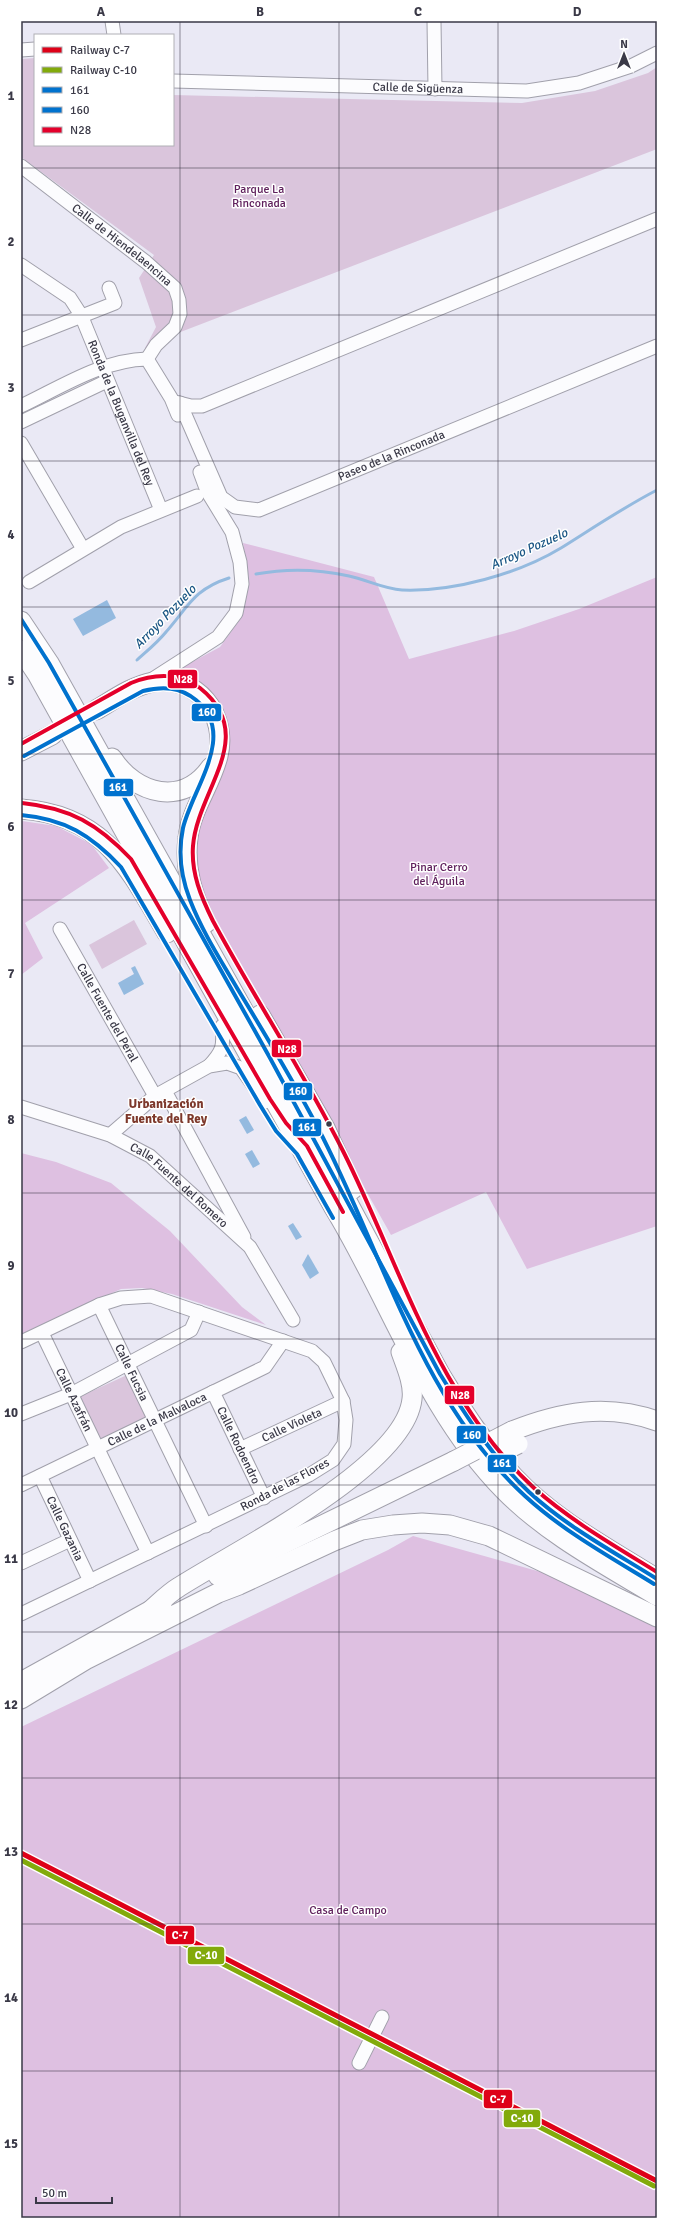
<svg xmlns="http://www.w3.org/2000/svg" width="678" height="2239" font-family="Signika,sans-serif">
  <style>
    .green { fill: #dac5dc }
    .forest { fill: #dec0e1 }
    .water { fill: #94badf }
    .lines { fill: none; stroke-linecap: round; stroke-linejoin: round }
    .stream { stroke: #94badf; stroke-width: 3 }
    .minor-casing { stroke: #a1a0ab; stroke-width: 15 }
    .highway-casing { stroke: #a1a0ab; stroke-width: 21 }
    .minor { stroke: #fcfcfe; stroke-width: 13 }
    .highway { stroke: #fcfcfe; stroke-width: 19 }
    .highway-bridge-casing { stroke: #a1a0ab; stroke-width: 21; stroke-linecap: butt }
    .highway-bridge { stroke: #fcfcfe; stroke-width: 19 }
    .bus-1-casing { stroke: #fff; stroke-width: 7 }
    .bus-2-casing { stroke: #fff; stroke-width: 7 }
    .bus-3-casing { stroke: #fff; stroke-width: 7 }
    .bus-1 { stroke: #0072ce; stroke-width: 4 }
    .bus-2 { stroke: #0072ce; stroke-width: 4 }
    .bus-3 { stroke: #e4002b; stroke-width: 4 }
    .rail-1-casing { stroke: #fff; stroke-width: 8 }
    .rail-2-casing { stroke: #fff; stroke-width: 8 }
    .rail-1 { stroke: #de0118; stroke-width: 5 }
    .rail-2 { stroke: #82aa0b; stroke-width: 5 }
    .grid { fill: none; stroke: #3a3947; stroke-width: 1; stroke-opacity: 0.55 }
    .bus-dot { fill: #3a3947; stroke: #fff; stroke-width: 1.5 }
    .labels { text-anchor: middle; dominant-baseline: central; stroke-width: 3; stroke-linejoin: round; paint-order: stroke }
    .street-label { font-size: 12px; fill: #3a3947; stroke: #fff }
    .park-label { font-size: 12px; fill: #5f205c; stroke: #fff }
    .water-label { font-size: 13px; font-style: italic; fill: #1a5684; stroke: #fff }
    .neighbourhood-label { font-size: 13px; font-weight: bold; fill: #7d382b; stroke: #fff }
    .line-badge { stroke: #fff; stroke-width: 1.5 }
    .badge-label { font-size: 11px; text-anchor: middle; font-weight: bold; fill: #fff }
    .neatline { fill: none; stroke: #3a3947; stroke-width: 1.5 }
    .grid-label { font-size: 13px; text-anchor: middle; font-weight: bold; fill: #3a3947 }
  </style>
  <rect width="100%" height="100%" fill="#eae9f5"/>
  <g class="green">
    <polygon points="35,58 35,145 173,145 173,95 522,103 595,91 648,73 657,67 657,149 165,338 156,355 145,348 156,327 139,278 154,255 21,157 21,59"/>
    <polygon points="134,920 147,944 102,969 89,945"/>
    <polygon points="127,1375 148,1420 100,1442 79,1397"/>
  </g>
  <g class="forest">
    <polygon points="243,543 374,577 409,659 514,631 579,609 657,577 657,1226 527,1269 486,1192 391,1235 215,923 196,883 195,828 228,743 221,706 209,690 188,677 170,674 220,647 242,617 249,580"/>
    <polygon points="22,821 56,826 91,844 109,868 25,923 43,958 21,975"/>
    <polygon points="21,1153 56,1162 111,1183 170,1231 242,1307 266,1325 172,1294 142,1288 121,1289 21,1334"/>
    <polygon points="413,1536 548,1574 657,1625 657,2218 21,2218 21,1727 388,1550"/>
  </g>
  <g class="water">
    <polygon points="107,600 116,618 83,636 73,619"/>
    <polygon points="135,966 144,984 124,995 118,983 134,974 131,968"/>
    <polygon points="246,1116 254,1130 247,1134 239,1120"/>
    <polygon points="252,1150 260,1164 253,1168 245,1154"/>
    <polygon points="293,1223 302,1237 296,1240 288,1226"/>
    <polygon points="308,1254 319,1273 310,1279 302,1265"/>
  </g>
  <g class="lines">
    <g class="stream">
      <path d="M256,574C288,568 318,569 349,576C367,580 384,589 402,590C453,592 518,574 561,548C593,528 624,507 657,490"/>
      <path d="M137,660C147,651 158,642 166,632C188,607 194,589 229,578"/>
    </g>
    <defs>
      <g id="minor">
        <polyline points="112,21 114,35"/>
        <polyline points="434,21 435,89"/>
        <polyline points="21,50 35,49"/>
        <path id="s1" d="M173,81L527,91L579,83L631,66L657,53"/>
        <path id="s2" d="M21,166L146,262L175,288L179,300L180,314L175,327L156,345L147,359"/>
        <path id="s3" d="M21,265L70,298L81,315L161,510"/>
        <polyline points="21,340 115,303 109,288"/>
        <polyline points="175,402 191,406 202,406 657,219"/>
        <path id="s4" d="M180,403L221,497L235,507L259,510L657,346"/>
        <path d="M21,406C61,387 102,360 147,359L171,398L178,415"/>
        <polyline points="21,422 107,381"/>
        <polyline points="21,443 83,549"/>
        <polyline points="29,582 121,527 197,496"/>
        <polyline points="148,682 218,637 236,613 242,584 240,562 232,532 207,491 200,472"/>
        <path id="s5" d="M60,929L155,1096"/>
        <path d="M209,1066C223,1051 224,1046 222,1026"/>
        <polyline points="165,1091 244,1237"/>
        <path id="s6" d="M21,1107L110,1135L150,1156L250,1247L293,1320"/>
        <polyline points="110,1135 155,1096 209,1066 227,1063 241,1068 265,1102"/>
        <path id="s7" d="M99,1305L206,1526"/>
        <path id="s8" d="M42,1333L148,1553"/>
        <polyline points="21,1342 99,1305 121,1298 151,1296 312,1351 324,1362 343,1401 346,1420 344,1444 333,1460 309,1475 21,1614"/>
        <path id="s9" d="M213,1392L264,1498"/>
        <polyline points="21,1414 71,1394 191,1330 199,1312"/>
        <path id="s10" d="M240,1449L343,1401"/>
        <path id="s11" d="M40,1476L90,1581"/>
        <path id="s12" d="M21,1485L265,1367L283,1341"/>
        <polyline points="21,1563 70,1540"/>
        <polyline points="359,2063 382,2017"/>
      </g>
      <g id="highway">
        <path d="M21,621L49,663L270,1058L440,1374C462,1410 485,1446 514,1477C554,1520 608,1548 657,1579"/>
        <path d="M21,650L37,674L333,1206C390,1299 426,1411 504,1490C547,1534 604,1564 657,1596"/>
        <path d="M96,710C113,700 132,686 153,682C197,674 228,715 218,756C211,785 191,809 188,838C184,869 193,896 206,923"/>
        <polyline points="21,751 52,735"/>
        <path d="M112,758C136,795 183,807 211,767"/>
        <path d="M21,809C105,815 129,868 167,933"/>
        <polyline points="260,1015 325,1128 353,1189"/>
        <path d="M512,1431C560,1412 606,1403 657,1421"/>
        <polyline points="218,1576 454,1461"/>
        <path d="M151,1610C160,1602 169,1593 179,1587C235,1551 405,1467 412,1399C414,1384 406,1366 401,1352"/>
        <polyline points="21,1682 162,1604"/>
        <polyline points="21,1699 87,1659 218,1593 239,1585 334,1541 362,1530 393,1525 422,1523 450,1525 489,1536 657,1617"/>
      </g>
    </defs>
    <use href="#minor" class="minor-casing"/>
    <use href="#highway" class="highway-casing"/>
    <use href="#minor" class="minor"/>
    <use href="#highway" class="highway"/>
    <defs>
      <g id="highway-bridge">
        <polyline points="489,1458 518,1444"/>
        <polyline points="454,1461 512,1431"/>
      </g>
    </defs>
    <use href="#highway-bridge" class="highway-bridge-casing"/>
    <use href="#highway-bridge" class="highway-bridge"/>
    <defs>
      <path id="bus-1" d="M21,619L49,663L270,1058L440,1374C466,1416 493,1458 529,1492C567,1527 614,1552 657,1579"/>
      <g id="bus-2">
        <path d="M24,756L143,691C163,686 180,687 196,700C238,734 192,789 183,828C178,852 181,877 190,900C202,931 220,959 237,988C265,1034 293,1080 318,1128C383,1252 419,1399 525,1496C563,1531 610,1557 654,1584"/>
        <path d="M21,815C65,819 91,835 121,867L260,1105L276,1131L297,1154L333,1218"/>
      </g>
      <g id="bus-3">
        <path d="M21,744L131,683C153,674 180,672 200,688C260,736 197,790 193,846C191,873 201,897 213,921C255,999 304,1073 344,1153C401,1267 437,1399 534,1488C571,1521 615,1546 657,1572"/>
        <path d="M22,803C70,808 98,824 131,859L270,1099L286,1123L307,1146L343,1212"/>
      </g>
    </defs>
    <use href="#bus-1" class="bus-1-casing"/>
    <use href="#bus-2" class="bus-2-casing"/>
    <use href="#bus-3" class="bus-3-casing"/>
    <use href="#bus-1" class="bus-1"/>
    <use href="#bus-2" class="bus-2"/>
    <use href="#bus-3" class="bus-3"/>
    <defs>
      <polyline id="rail-1" points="21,1853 657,2181"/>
      <polyline id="rail-2" points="21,1860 654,2186"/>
    </defs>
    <use href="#rail-1" class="rail-1-casing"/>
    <use href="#rail-2" class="rail-2-casing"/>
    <use href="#rail-1" class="rail-1"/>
    <use href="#rail-2" class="rail-2"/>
  </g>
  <path class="grid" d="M180,21V2218M339,21V2218M498,21V2218M21,168H657M21,315H657M21,461H657M21,607H657M21,754H657M21,900H657M21,1046H657M21,1193H657M21,1339H657M21,1485H657M21,1632H657M21,1778H657M21,1924H657M21,2071H657"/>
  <g class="bus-dot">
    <circle cx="329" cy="1124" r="3.5"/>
    <circle cx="538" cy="1492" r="3.5"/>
  </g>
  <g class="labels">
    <g class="street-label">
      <text stroke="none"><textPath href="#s1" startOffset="245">Calle de Sigüenza</textPath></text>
      <text stroke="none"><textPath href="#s2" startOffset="128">Calle de Hiendelaencina</textPath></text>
      <text stroke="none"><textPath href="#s3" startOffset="185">Ronda de la Buganvilla del Rey</textPath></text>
      <text stroke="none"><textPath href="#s4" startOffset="287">Paseo de la Rinconada</textPath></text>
      <text stroke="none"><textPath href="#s5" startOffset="96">Calle Fuente del Peral</textPath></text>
      <text stroke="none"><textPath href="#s6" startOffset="179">Calle Fuente del Romero</textPath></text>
      <text stroke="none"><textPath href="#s7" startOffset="75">Calle Fucsia</textPath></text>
      <text stroke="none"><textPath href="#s8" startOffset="74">Calle Azafrán</textPath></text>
      <text stroke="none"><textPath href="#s12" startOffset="151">Calle de la Malvaloca</textPath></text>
      <text stroke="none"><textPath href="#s10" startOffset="57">Calle Violeta</textPath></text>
      <text stroke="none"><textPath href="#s9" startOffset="59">Calle Rodoendro</textPath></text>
      <text transform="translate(285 1485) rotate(-28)">Ronda de las Flores</text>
      <text stroke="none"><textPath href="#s11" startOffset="58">Calle Gazania</textPath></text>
    </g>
    <g class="park-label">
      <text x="259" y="189">Parque La<tspan x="259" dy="14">Rinconada</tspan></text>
      <text x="439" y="867">Pinar Cerro<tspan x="439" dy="14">del Águila</tspan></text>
      <text x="348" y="1910">Casa de Campo</text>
    </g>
    <g class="water-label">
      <text transform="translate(529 549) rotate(-24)">Arroyo Pozuelo</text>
      <text transform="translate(165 617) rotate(-46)">Arroyo Pozuelo</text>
    </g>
    <g class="neighbourhood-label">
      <text x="166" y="1104">Urbanización<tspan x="166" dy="15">Fuente del Rey</tspan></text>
    </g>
  </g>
  <g class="line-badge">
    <rect x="167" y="669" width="31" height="20" rx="4" fill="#e4002b"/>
    <rect x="191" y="703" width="31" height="19" rx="4" fill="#0072ce"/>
    <rect x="103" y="778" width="31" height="19" rx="4" fill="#0072ce"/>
    <rect x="271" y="1039" width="31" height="19" rx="4" fill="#e4002b"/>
    <rect x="283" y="1082" width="30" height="19" rx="4" fill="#0072ce"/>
    <rect x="292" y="1118" width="30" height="19" rx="4" fill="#0072ce"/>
    <rect x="444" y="1385" width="31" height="20" rx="4" fill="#e4002b"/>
    <rect x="456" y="1425" width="31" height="19" rx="4" fill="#0072ce"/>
    <rect x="487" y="1454" width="30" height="19" rx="4" fill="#0072ce"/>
    <rect x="165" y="1925" width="30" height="20" rx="4" fill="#de0118"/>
    <rect x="187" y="1946" width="38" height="19" rx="4" fill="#82aa0b"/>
    <rect x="483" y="2089" width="30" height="20" rx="4" fill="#de0118"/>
    <rect x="503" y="2109" width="38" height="19" rx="4" fill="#82aa0b"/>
  </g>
  <g class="badge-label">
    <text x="183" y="683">N28</text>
    <text x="207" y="716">160</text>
    <text x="118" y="791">161</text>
    <text x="287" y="1053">N28</text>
    <text x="298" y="1095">160</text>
    <text x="307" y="1131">161</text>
    <text x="460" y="1399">N28</text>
    <text x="472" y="1439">160</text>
    <text x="502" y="1467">161</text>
    <text x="180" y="1939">C-7</text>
    <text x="206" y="1959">C-10</text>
    <text x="498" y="2103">C-7</text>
    <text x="522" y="2122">C-10</text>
  </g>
  <rect width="678" height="2239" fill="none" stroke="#ffffff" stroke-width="44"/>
  <rect x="34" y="34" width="140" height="112" fill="#ffffff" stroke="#b0b0b5"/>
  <rect x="42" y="47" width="20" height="6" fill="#de0118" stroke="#b0b0b5"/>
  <text x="70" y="54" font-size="12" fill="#3a3947">Railway C-7</text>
  <rect x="42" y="67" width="20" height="6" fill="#82aa0b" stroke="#b0b0b5"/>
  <text x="70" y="74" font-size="12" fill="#3a3947">Railway C-10</text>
  <rect x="42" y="87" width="20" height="6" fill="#0072ce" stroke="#b0b0b5"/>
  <text x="70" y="94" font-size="12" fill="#3a3947">161</text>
  <rect x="42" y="107" width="20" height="6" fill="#0072ce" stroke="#b0b0b5"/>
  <text x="70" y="114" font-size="12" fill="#3a3947">160</text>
  <rect x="42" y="127" width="20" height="6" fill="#e4002b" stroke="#b0b0b5"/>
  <text x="70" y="134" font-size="12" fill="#3a3947">N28</text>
  <g transform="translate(624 54)" stroke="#ffffff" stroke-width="3" paint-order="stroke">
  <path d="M0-3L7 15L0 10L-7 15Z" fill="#3a3947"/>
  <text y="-6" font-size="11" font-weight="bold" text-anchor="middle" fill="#3a3947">N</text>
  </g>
  <path d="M36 2197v6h76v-6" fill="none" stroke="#3a3947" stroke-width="2"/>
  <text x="42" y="2197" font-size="12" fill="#3a3947" stroke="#ffffff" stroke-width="3" paint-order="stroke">50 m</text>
  <rect x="22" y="22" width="634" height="2195" class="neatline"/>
  <g class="grid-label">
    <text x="101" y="16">A</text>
    <text x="260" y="16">B</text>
    <text x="418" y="16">C</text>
    <text x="577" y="16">D</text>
    <text x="11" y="100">1</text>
    <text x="11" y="246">2</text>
    <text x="11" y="392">3</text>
    <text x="11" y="539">4</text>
    <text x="11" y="685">5</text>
    <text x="11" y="831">6</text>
    <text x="11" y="978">7</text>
    <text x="11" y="1124">8</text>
    <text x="11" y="1270">9</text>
    <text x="11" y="1417">10</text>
    <text x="11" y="1563">11</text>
    <text x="11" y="1709">12</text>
    <text x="11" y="1856">13</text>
    <text x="11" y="2002">14</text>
    <text x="11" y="2148">15</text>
  </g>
</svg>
